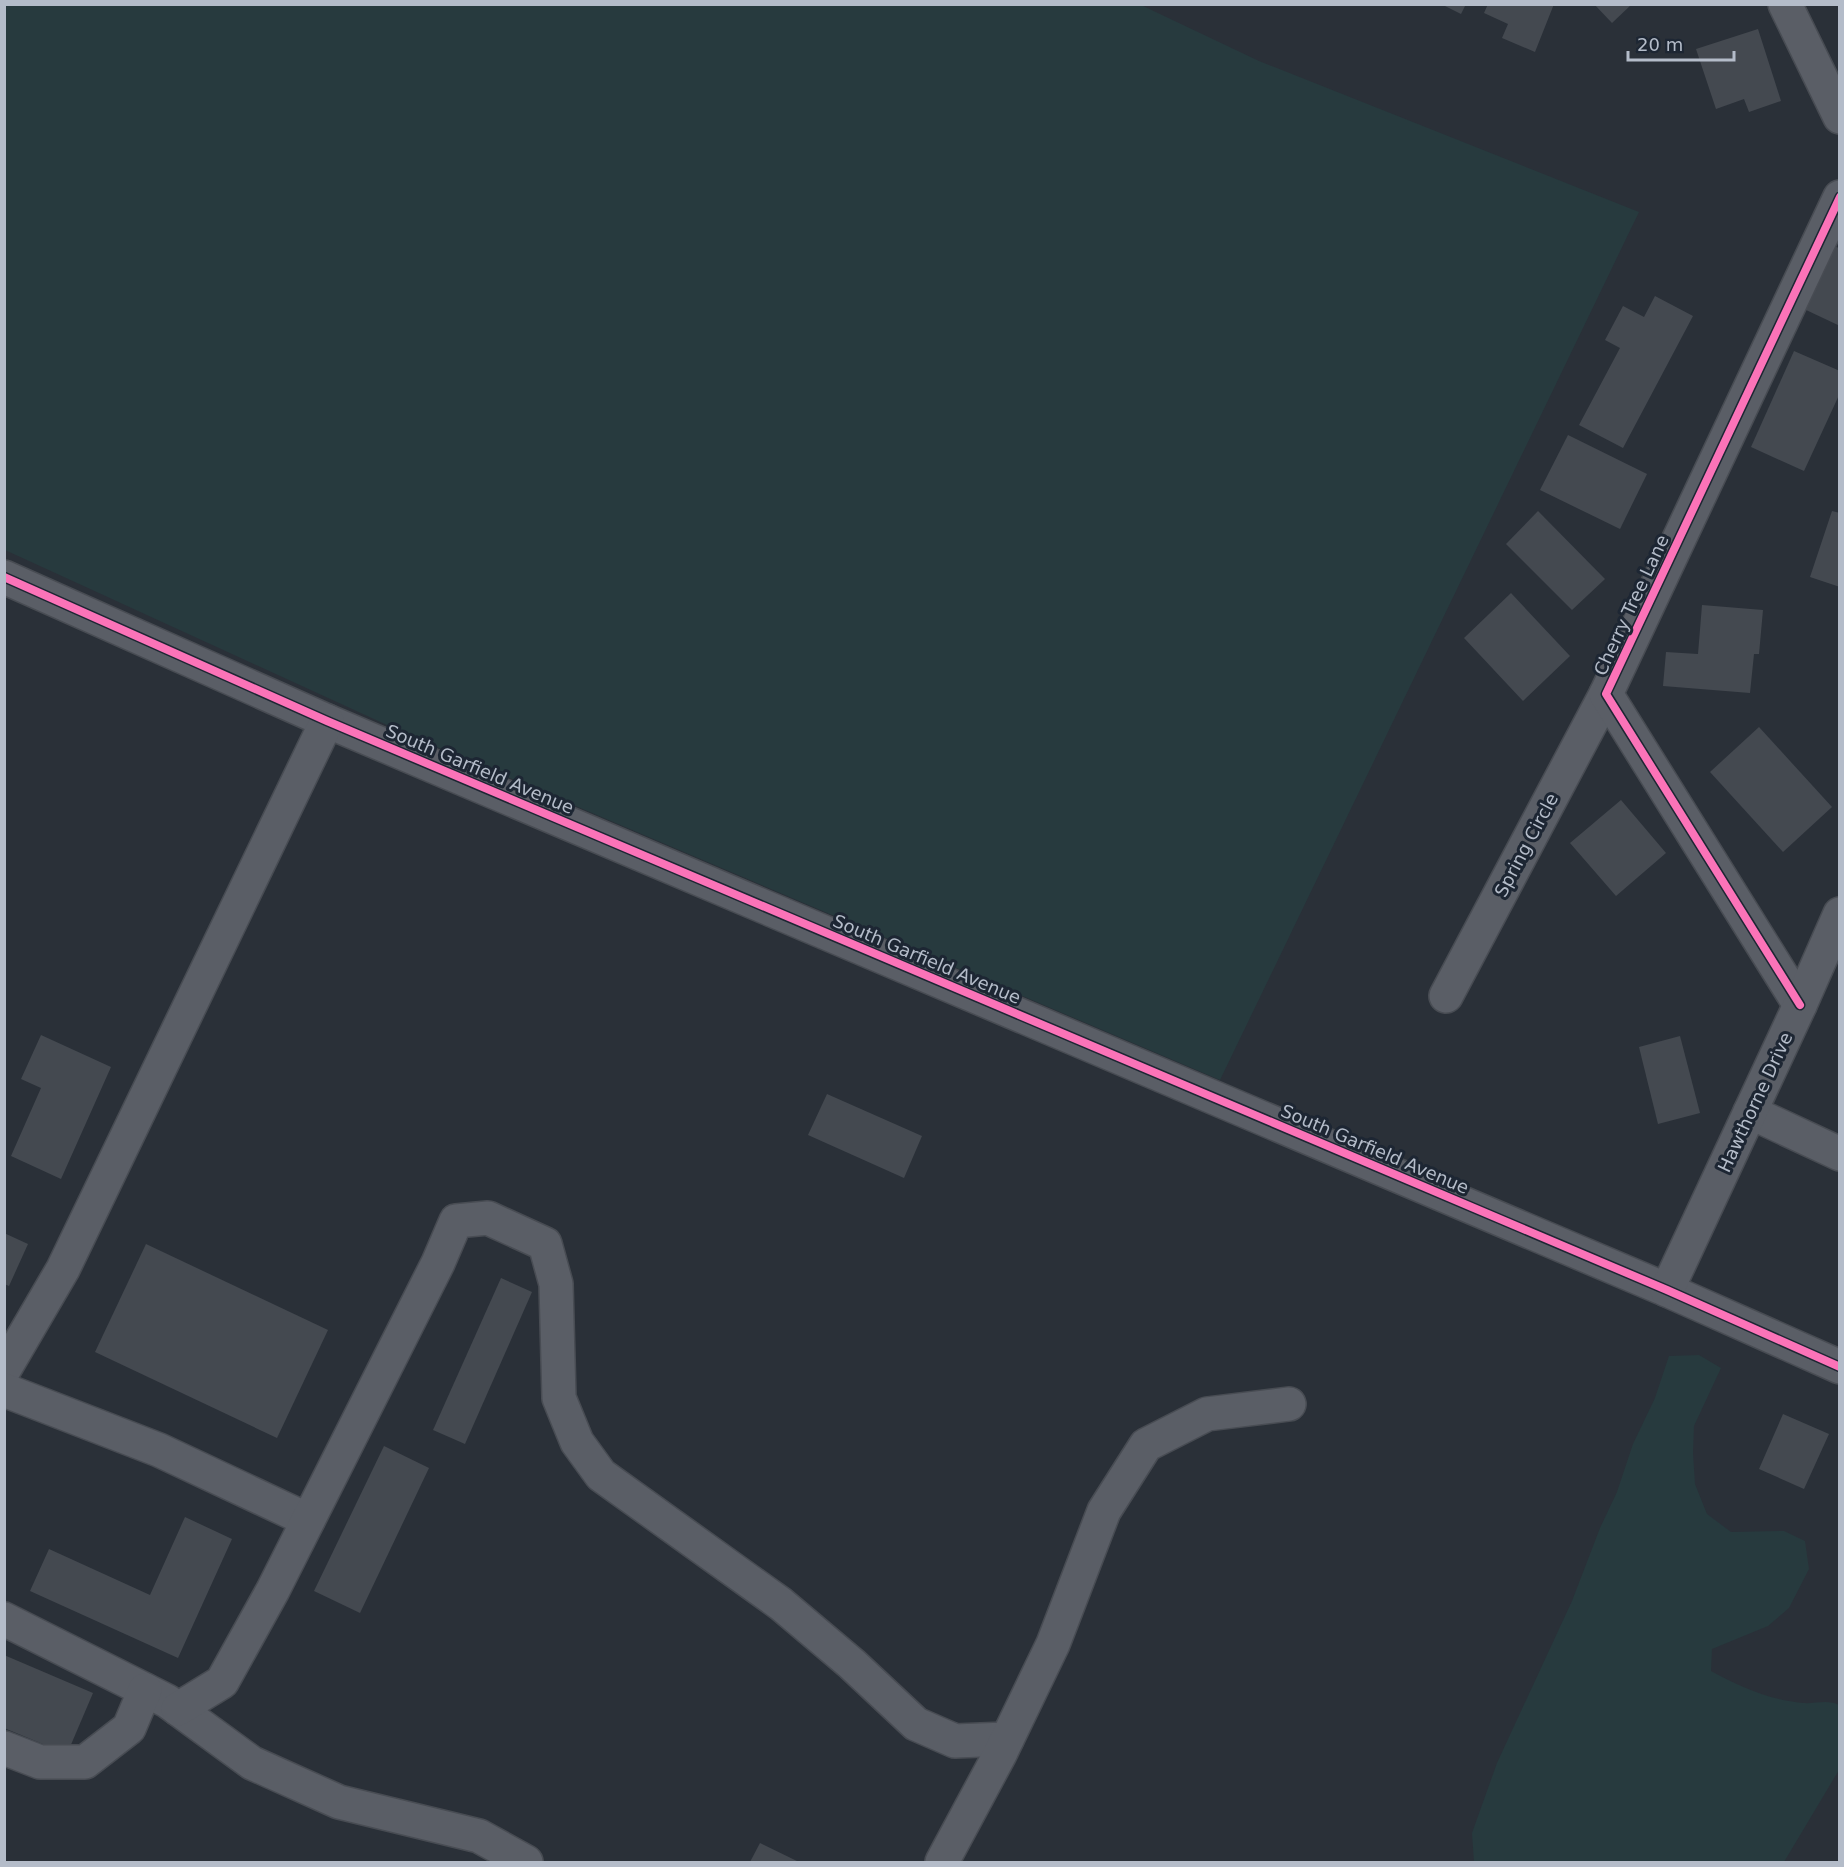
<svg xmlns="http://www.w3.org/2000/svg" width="1844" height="1867" font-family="'DejaVu Sans',sans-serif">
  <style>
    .green { fill: #273a3e }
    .building { fill: #444950 }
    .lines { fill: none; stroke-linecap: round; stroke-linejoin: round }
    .minor-casing { stroke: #484c53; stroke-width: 36 }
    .minor { stroke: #5a5e66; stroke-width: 33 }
    .cycleway-casing { stroke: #1d2633; stroke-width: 11 }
    .cycleway { stroke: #fb73b8; stroke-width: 8 }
    .labels { text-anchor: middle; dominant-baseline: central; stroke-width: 6; stroke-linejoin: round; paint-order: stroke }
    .street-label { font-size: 18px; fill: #b4bcc9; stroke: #1d2633 }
  </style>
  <rect width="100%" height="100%" fill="#2a3038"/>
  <g class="green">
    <polygon points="5,4 1141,5 1259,61 1639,212 1220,1080 411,736 5,550"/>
    <path d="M1699,1355L1721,1368L1694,1426L1693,1453L1695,1484L1707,1514L1731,1532L1784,1531L1805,1541L1809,1569L1789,1608L1768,1626L1712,1649L1711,1671C1740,1687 1770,1700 1803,1703C1815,1704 1828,1699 1839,1705V1770L1784,1862H1474L1472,1833L1497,1763L1572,1601L1600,1528L1617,1492L1633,1444L1655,1398L1669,1356Z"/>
  </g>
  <g class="building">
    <polygon points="1441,4 1466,4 1461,14"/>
    <polygon points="1488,4 1554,4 1535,52 1502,38 1508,24 1484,13"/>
    <polygon points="1594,4 1632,4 1612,23"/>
    <polygon points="1758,29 1781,101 1749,112 1744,99 1716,109 1696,49"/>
    <polygon points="1835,246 1840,249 1840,326 1804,309"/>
    <polygon points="1655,296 1693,316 1623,448 1579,425 1620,348 1605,340 1623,306 1644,317"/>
    <polygon points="1794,351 1840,371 1840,393 1804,471 1751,447"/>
    <polygon points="1568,435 1647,474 1620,529 1540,490"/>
    <polygon points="1538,511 1605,579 1572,610 1506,544"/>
    <polygon points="1832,511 1840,513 1840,587 1810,577"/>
    <polygon points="1511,593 1570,656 1523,701 1464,638"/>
    <polygon points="1702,605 1763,610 1759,654 1754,654 1750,693 1663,686 1666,652 1698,654"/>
    <polygon points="1759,727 1832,807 1783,852 1710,772"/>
    <polygon points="1621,800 1666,853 1616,896 1570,843"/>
    <polygon points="41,1035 111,1067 61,1179 11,1156 41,1088 21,1079"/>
    <polygon points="1680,1036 1700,1113 1658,1124 1639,1047"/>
    <polygon points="827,1094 922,1136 904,1178 808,1135"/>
    <polygon points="4,1233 28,1244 9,1286 4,1284"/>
    <polygon points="146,1244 328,1330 277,1438 95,1352"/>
    <polygon points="501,1278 532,1292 465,1444 433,1430"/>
    <polygon points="1783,1414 1829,1434 1804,1489 1759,1469"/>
    <polygon points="384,1446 429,1468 360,1613 314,1591"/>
    <polygon points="185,1517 232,1539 178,1658 30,1591 49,1549 150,1595"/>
    <polygon points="4,1655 93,1693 67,1754 4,1728"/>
    <polygon points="760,1843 799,1862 750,1862"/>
  </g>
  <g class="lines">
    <defs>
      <g id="minor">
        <polyline points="1785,4 1840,117"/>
        <polyline points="4,577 327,721 1667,1290 1840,1367"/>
        <polyline points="1446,996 1606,694"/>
        <polyline points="1800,1005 1606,694 1840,197"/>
        <polyline points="1750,1112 1840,1154"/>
        <polyline points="1667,1290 1800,1005 1840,914"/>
        <polyline points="4,1370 63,1269 327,721"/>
        <polyline points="4,1390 159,1450 308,1520"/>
        <polyline points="4,1619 167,1701 252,1763 339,1802 479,1836 526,1862"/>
        <polyline points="178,1709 222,1682 273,1590 438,1263 456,1221 488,1218 545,1244 556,1284 559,1398 577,1442 601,1475 781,1604 852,1664 916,1724 955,1741 1007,1739"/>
        <polyline points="4,1748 40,1762 85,1762 129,1728 145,1690"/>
        <polyline points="942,1862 1000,1754 1053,1644 1104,1511 1146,1445 1207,1414 1289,1404"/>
      </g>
    </defs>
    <use href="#minor" class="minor-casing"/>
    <use href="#minor" class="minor"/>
    <defs>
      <g id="cycleway">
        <polyline points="4,577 327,721 1667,1290 1840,1367"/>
        <polyline points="1800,1005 1606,694 1840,197"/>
      </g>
    </defs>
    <use href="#cycleway" class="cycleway-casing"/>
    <use href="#cycleway" class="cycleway"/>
  </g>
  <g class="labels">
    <g class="street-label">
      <text transform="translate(1631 605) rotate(-65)">Cherry Tree Lane</text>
      <text transform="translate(480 769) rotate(23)">South Garfield Avenue</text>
      <text transform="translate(1526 845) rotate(-62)">Spring Circle</text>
      <text transform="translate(927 959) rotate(23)">South Garfield Avenue</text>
      <text transform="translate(1755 1102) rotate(-65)">Hawthorne Drive</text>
      <text transform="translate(1375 1149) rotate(23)">South Garfield Avenue</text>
    </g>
  </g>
  <rect width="1844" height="1867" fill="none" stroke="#b4bcc9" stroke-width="12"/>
  <path d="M1628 51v9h106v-9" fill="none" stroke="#b4bcc9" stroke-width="3"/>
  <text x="1637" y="51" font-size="18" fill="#b4bcc9" stroke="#1d2633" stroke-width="4.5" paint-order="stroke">20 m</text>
</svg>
